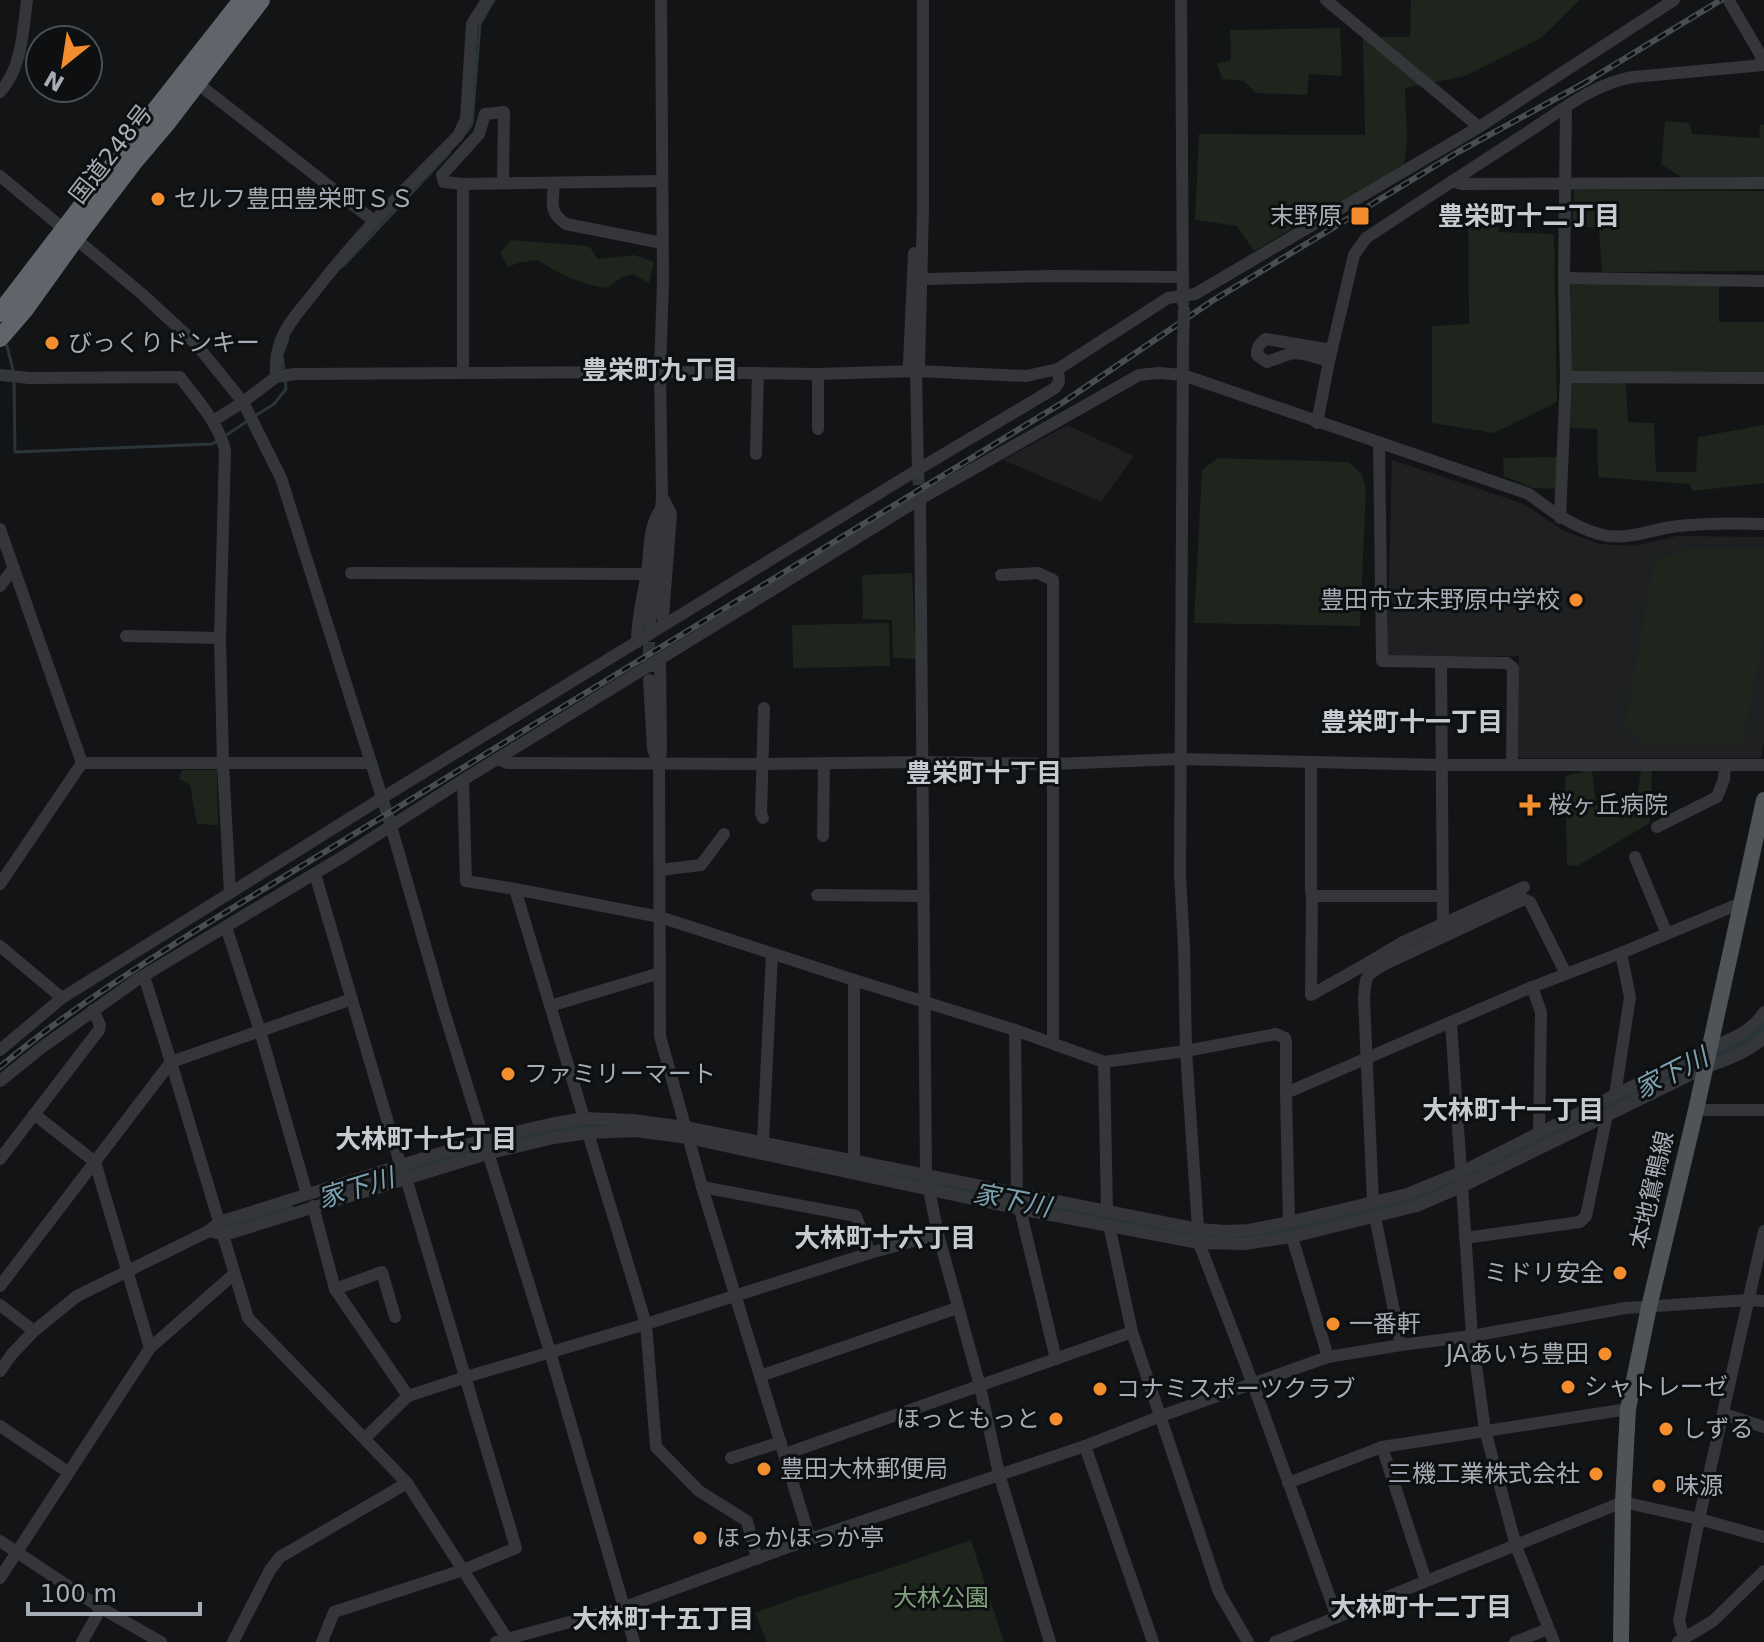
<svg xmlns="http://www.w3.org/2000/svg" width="1764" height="1642" font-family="'DejaVu Sans','Noto Sans JP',sans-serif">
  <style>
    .built { fill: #1f2022 }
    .green { fill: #1e251d }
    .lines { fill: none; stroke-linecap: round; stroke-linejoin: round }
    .stream { stroke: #2a3539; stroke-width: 3 }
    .river { stroke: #2a3539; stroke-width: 20 }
    .minor-tunnel { stroke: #303335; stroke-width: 12; stroke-dasharray: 12 6; stroke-linecap: butt }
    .minor { stroke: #34363a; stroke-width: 12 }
    .major { stroke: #505459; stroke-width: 16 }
    .highway { stroke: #60656b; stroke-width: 18 }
    .rail-casing { stroke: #494d51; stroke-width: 6 }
    .rail { stroke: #0e0f10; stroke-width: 3; stroke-dasharray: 9; stroke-linecap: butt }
    .minor-bridge { stroke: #34363a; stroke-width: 12 }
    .poi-dot { fill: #f38d2d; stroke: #0e0f10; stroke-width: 3 }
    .labels { text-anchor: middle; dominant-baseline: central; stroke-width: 6; stroke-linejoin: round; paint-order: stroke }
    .street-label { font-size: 24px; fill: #a5adb6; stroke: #0e0f10 }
    .poi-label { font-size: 24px; fill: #a5adb6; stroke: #0e0f10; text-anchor: start }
    .park-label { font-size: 24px; fill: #80a17b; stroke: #0e0f10 }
    .neighbourhood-label { font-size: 26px; font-weight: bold; fill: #c6cbd2; stroke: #0e0f10 }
    .water-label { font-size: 26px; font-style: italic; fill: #7ba2b1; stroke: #0e0f10 }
  </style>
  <rect width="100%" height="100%" fill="#131415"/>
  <g class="built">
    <polygon points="1067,425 1134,456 1101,502 1003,460"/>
    <polygon points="1392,460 1524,504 1564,531 1600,544 1635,546 1677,536 1764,537 1764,742 1761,758 1518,758 1519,656 1387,656"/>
  </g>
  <g class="green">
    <polygon points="1411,0 1580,0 1541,38 1465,76 1405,88 1407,140 1404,164 1254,251 1237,226 1195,220 1199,134 1365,135 1363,37 1410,37"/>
    <polygon points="1340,28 1342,76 1309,74 1307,95 1256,93 1244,81 1222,79 1217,63 1231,60 1230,30"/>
    <polygon points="1665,121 1690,123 1692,134 1759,138 1760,124 1764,125 1764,177 1681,177 1661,164"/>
    <polygon points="1574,190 1764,191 1764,271 1602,272 1599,228 1572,226"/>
    <polygon points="1497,204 1499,232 1554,234 1557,402 1494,433 1432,423 1432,326 1469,324 1468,205"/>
    <path d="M511,240L589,246L598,259L634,255L654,262L649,283L633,274L622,277L607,288C581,285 560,274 537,260L518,263L508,267L500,253Z"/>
    <polygon points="1571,282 1719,284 1719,322 1764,322 1764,375 1570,374"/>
    <polygon points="1572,382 1626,382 1628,422 1654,423 1656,472 1696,472 1698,437 1764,425 1764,483 1693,491 1689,484 1598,477 1597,429 1570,428"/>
    <polygon points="1557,457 1557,489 1533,488 1504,476 1503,458"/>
    <polygon points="1218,458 1349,462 1362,475 1366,490 1360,626 1194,623 1202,470"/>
    <polygon points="1685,549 1764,549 1764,638 1742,744 1642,743 1625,725 1654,562"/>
    <polygon points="912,573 916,659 893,658 892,620 863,619 862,575"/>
    <polygon points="889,623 890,666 793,668 792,625"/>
    <polygon points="182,770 217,770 218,825 197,824 190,785 179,779"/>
    <polygon points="1592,770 1596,805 1636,806 1641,770 1652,771 1650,823 1577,866 1567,865 1565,776"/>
    <polygon points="971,1540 1004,1642 767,1642 755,1613 792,1599 885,1570"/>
  </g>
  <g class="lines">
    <g class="stream">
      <polyline points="465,134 472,124 480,24 494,0"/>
      <polyline points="343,266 450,152"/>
      <polyline points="7,346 14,374"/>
      <polyline points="284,370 282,355 288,339"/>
      <polyline points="14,381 15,452 212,444 219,440"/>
      <polyline points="255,416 274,404 286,389 285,378"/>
      <polyline points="225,436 249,420"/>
    </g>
    <g class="river">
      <polyline points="828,1161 1186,1233 1223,1238 1248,1237 1391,1207 1447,1186 1744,1040 1764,1027"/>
      <polyline points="340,1190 545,1132 589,1125 627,1125"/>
      <polyline points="234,1225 283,1208"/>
    </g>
    <g class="minor-tunnel">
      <polyline points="918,473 920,499"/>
      <polyline points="649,672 649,626"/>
    </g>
    <g class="minor">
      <polyline points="1181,0 1183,303"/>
      <polyline points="1326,0 1479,127"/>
      <polyline points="1729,1 1760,54 1763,65"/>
      <polyline points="197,83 374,221"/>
      <path d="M0,92C22,68 23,31 27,0"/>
      <polyline points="0,176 142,294 196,344 243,402 281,478 391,826 443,1008 550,1352 634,1642"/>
      <polyline points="1452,181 1462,184 1764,183"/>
      <polyline points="503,182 504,112 485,114 479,134 442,175 444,182 463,184 662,181"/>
      <path d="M554,183C553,202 548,212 566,224L662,243"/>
      <polyline points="914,253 909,364 916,371"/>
      <polyline points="1564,278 1764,281"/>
      <polyline points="927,279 1052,276 1183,277"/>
      <polyline points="1183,345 1180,875 1184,947 1186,1051 1199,1243 1253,1384 1337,1617"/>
      <path d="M1329,361L1304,354L1292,353L1267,362L1257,355C1257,347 1259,344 1266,339L1332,350"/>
      <polyline points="463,372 463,184"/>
      <path d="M0,375L29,378L180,377C197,400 218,422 225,450L220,638L223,763L230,892"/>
      <path d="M276,377C275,364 276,353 281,340C288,322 304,306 316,290C359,234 409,185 458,136L466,119L472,24L487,0"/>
      <polyline points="1566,377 1764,378"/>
      <polyline points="213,421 243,402 276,377 295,374 660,372 818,374 916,371 1026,376 1058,369 1168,298 1195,294 1479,127 1674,0"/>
      <path d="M1317,423L1329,361L1354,255L1366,238C1419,203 1472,168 1525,134C1558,113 1594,83 1633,77L1764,65"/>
      <polyline points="818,429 818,374"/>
      <polyline points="1379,444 1382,661 1507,663 1513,668 1512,764"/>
      <polyline points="756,454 758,373"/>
      <polyline points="918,473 916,371 919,366 923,210 923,0"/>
      <polyline points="663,498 671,514 663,616 664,625"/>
      <polyline points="920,499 926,1175 938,1234 980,1386 999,1474 1050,1642"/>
      <polyline points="1560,518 1566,377 1564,278 1566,108"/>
      <polyline points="0,529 82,763"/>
      <polyline points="351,573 647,574"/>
      <polyline points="1001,575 1038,573 1053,580 1053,1043"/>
      <polyline points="0,586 14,568"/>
      <polyline points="650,623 657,580 662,496 660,372 663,282 661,0"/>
      <polyline points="126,636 220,638"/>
      <path d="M637,642C637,617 643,597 647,573C650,552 648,530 659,512"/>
      <polyline points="660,660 661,751 659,764 660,1036 702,1187 810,1539"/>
      <polyline points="1441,662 1443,924"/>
      <polyline points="649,680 653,748 655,754"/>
      <polyline points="497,759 507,763 762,764 922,762 1054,764 1179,759 1442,765 1764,765"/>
      <polyline points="82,763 371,763"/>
      <polyline points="1311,763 1311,891 1312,896 1311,995 1373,960 1376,969"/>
      <polyline points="463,780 466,881 515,889 660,917 854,980 1015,1030 1104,1062 1186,1051 1276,1034 1285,1038 1286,1042 1286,1093 1532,987 1621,953 1741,903"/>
      <polyline points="763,818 761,813 764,708"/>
      <polyline points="1657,827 1717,797 1724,779 1725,765"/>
      <polyline points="823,836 824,763"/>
      <polyline points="1635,857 1667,934"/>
      <polyline points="660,870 701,865 724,834"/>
      <polyline points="315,874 401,1167"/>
      <polyline points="0,884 82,763"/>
      <polyline points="515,889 584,1118"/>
      <polyline points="817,895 924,896"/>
      <polyline points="1312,896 1442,896"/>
      <polyline points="226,927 260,1031 307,1194"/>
      <polyline points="0,946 62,998"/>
      <polyline points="1373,960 1403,942 1524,887"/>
      <polyline points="1532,987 1541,1012 1539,1133"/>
      <polyline points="352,999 171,1062 248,1318 407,1483 508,1640"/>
      <polyline points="550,1006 660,973"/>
      <polyline points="1451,1023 1472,1336 1485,1430 1516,1546 1554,1642"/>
      <polyline points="1015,1030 1017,1193"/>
      <polyline points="0,1050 62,998 382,798 917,470 1055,388 1059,382 1058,369"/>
      <polyline points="1104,1062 1107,1210"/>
      <path d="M0,1081L41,1048L138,979L344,856L463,780L920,499L1139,375L1158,373L1183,375L1529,494C1551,511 1572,526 1599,534C1625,542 1651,529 1678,526C1706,523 1735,523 1764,524"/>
      <polyline points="1286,1093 1289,1222"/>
      <polyline points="1615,1095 1630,997 1621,953"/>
      <polyline points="1696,1110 1764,1110"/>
      <polyline points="34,1114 95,1162 150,1348"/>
      <polyline points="588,1133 646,1324 656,1447 699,1491 747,1521 757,1559"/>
      <polyline points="763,1142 772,954"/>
      <polyline points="0,1159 99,1030 100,1025 93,1010"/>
      <polyline points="854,1161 854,980"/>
      <polyline points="702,1187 856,1216 870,1253"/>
      <path d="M1373,1202L1364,999C1366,975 1364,976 1385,964L1524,899L1530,902L1566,974"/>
      <polyline points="313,1206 335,1289 408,1396"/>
      <polyline points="1020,1209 1056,1359"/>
      <polyline points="1375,1217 1401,1345"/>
      <polyline points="1109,1225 1132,1332 1219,1592 1248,1642"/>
      <path d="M209,1231L224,1235L490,1153L554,1138L588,1133L636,1131L688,1138L1020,1209L1199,1243L1244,1244L1292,1237L1417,1206L1461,1187L1704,1068C1726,1060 1747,1053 1764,1038"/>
      <polyline points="1292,1237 1328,1357"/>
      <polyline points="1465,1238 1580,1222 1586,1216 1607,1115"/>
      <polyline points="0,1286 171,1062 144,976"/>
      <polyline points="335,1289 382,1272 395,1317"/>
      <polyline points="0,1305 34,1331"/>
      <path d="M0,1371L12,1354L34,1331L77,1296L209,1231L219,1222L485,1139L550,1124L584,1118L633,1120L685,1127L1198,1229L1225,1231L1249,1230L1289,1222L1407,1194L1461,1172L1709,1048C1729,1040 1752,1032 1764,1012"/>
      <polyline points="760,1376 957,1308"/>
      <polyline points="1724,1414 1764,1427"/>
      <polyline points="0,1426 68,1472"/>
      <polyline points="365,1438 408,1396 466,1377 646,1324 870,1253 938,1234"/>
      <polyline points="1085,1446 1153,1642"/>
      <polyline points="1382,1447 1426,1581"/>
      <polyline points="785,1454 1132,1332"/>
      <polyline points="731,1458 781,1442"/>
      <polyline points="1288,1483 1382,1447 1628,1409"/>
      <polyline points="0,1541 101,1608 161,1642"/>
      <polyline points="0,1578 150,1348 234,1274"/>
      <polyline points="1684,1638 1679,1621 1699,1519 1764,1231"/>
      <polyline points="82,1642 101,1608"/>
      <polyline points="233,1642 270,1570 280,1557 407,1483"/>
      <polyline points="322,1642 334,1612 463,1570 516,1548 406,1178"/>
      <polyline points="496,1642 625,1607 810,1539 1085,1446 1161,1416 1328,1357 1401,1345 1472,1336 1625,1308 1749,1300 1764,1301"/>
      <polyline points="1275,1642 1623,1502 1699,1519 1764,1537"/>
      <polyline points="1515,1642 1548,1629"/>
      <polyline points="1678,1642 1713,1621 1764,1571"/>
    </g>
    <polyline class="major" points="1621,1642 1623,1502 1628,1409 1649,1307 1696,1110 1764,800"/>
    <g class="highway">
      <polyline points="0,313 140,130 242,0"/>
      <polyline points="0,338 25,309 76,238 133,163 166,124 261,0"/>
    </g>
    <defs>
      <g id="rail">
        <polyline points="1581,85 1721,0"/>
        <path d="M0,1067C62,1015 130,972 198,929L1062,403L1212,301L1458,152L1590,80"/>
      </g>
    </defs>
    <use href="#rail" class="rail-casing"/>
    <use href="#rail" class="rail"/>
    <polyline class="minor-bridge" points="1183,345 1184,310"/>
  </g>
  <g class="poi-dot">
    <circle cx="158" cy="199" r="8"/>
    <rect x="1350" y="206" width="20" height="20" rx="4"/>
    <circle cx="52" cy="343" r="8"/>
    <circle cx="1576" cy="600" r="8"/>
    <path d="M1526 793h8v8h8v8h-8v8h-8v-8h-8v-8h8z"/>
    <circle cx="508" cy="1074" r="8"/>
    <circle cx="1620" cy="1273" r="8"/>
    <circle cx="1333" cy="1324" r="8"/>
    <circle cx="1605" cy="1354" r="8"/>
    <circle cx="1568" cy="1387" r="8"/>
    <circle cx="1100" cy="1389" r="8"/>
    <circle cx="1056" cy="1419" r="8"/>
    <circle cx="1666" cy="1429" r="8"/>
    <circle cx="764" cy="1469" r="8"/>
    <circle cx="1596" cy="1474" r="8"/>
    <circle cx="1659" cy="1486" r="8"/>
    <circle cx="700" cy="1538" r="8"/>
  </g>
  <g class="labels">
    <g class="street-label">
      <text transform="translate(111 154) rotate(-52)">国道248号</text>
      <text transform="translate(1652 1190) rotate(-77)">本地鴛鴨線</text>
    </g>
    <g class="poi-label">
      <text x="174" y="199">セルフ豊田豊栄町ＳＳ</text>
      <text x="1342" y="216" text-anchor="end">末野原</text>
      <text x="68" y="343">びっくりドンキー</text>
      <text x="1560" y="600" text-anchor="end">豊田市立末野原中学校</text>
      <text x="1548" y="805">桜ヶ丘病院</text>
      <text x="524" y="1074">ファミリーマート</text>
      <text x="1604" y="1273" text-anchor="end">ミドリ安全</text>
      <text x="1349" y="1324">一番軒</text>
      <text x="1589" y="1354" text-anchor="end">JAあいち豊田</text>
      <text x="1584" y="1387">シャトレーゼ</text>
      <text x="1116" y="1389">コナミスポーツクラブ</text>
      <text x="1040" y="1419" text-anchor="end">ほっともっと</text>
      <text x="1682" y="1429">しずる</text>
      <text x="780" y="1469">豊田大林郵便局</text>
      <text x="1580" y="1474" text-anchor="end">三機工業株式会社</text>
      <text x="1675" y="1486">味源</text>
      <text x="716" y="1538">ほっかほっか亭</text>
    </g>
    <g class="park-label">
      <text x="941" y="1598">大林公園</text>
    </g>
    <g class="neighbourhood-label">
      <text x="1529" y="216">豊栄町十二丁目</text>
      <text x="660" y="370">豊栄町九丁目</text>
      <text x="1412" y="722">豊栄町十一丁目</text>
      <text x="984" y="773">豊栄町十丁目</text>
      <text x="1513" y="1110">大林町十一丁目</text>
      <text x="426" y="1139">大林町十七丁目</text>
      <text x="885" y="1238">大林町十六丁目</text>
      <text x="1421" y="1607">大林町十二丁目</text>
      <text x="663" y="1619">大林町十五丁目</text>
    </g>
    <g class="water-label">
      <text transform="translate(1671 1073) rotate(-27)">家下川</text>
      <text transform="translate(356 1188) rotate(-17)">家下川</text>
      <text transform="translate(1012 1200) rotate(11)">家下川</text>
    </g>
  </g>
  <g transform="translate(64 64) rotate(210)"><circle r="38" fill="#0e0f10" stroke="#4a4e52" stroke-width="2"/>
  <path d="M0-6L14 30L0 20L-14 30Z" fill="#f38d2d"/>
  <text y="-12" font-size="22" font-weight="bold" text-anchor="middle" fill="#a5adb6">N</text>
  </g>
  <path d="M28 1602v12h172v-12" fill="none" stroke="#a5adb6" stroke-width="4"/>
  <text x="40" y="1602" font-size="24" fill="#a5adb6" stroke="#0e0f10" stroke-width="6" paint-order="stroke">100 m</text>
</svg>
